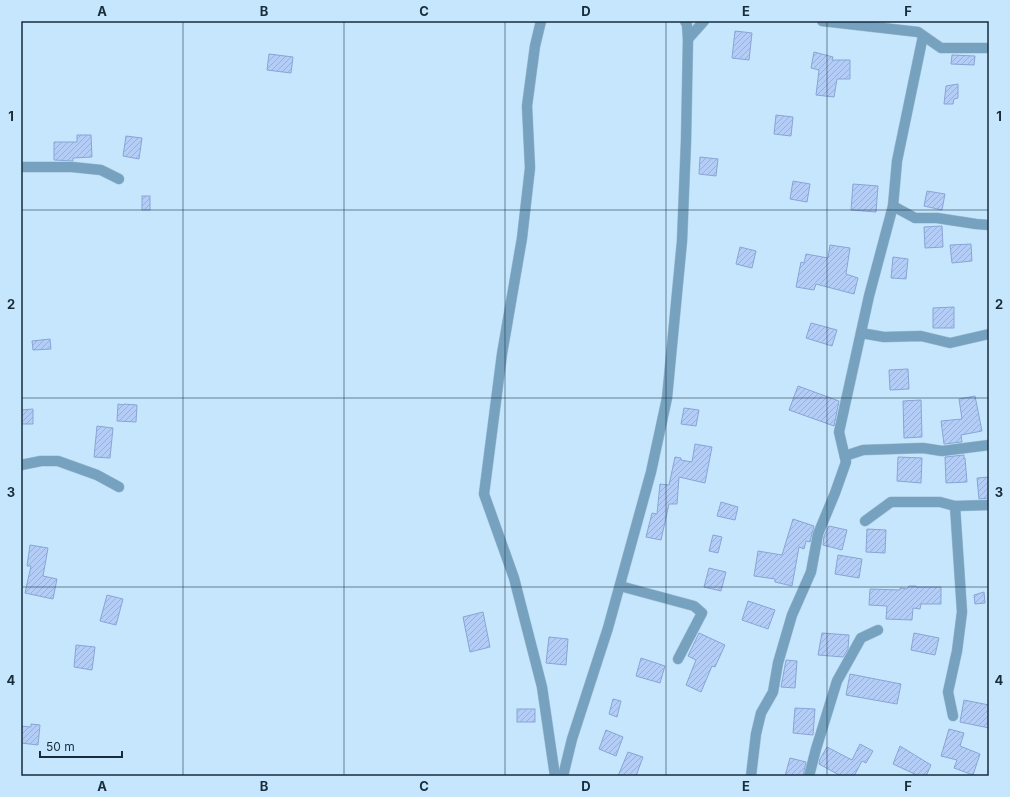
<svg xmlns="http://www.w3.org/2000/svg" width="1010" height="797" font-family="Inter,sans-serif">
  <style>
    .building { fill: url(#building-hatch); stroke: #87a5d4 }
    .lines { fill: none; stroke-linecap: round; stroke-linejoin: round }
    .minor-casing { stroke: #a3c1d6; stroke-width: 11 }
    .minor { stroke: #77a2bf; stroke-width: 10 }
    .grid { fill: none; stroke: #172d3c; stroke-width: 1; stroke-opacity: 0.55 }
    .neatline { fill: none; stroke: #172d3c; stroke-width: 1.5 }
    .grid-label { font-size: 13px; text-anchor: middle; font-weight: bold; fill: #172d3c }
  </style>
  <defs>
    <pattern id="building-hatch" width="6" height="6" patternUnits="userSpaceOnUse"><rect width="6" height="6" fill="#b3cdf7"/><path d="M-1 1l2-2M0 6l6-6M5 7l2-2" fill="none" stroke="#99b0d5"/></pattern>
  </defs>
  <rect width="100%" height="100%" fill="#c6e6fd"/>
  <g class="building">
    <polygon points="735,31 752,33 749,60 732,58"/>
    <polygon points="814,52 833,57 832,60 850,60 850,79 837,79 834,97 816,95 819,70 811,68"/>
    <polygon points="269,54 293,57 291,73 267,70"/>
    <polygon points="952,55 975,56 974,65 951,64"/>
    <polygon points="958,84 958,98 954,99 953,104 944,104 946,86"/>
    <polygon points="776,115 793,117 791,136 774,134"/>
    <polygon points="77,135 91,135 92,157 73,158 73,161 54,160 54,142 77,142"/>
    <polygon points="126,136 142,138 139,159 123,156"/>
    <polygon points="700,157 718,159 716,176 699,174"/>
    <polygon points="793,181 810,184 807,202 790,199"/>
    <polygon points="853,184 878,186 876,212 851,210"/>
    <polygon points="927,191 945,194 942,210 924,206"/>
    <rect x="142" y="196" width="8" height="14"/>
    <polygon points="942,226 943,247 925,248 924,227"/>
    <polygon points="971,244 972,261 952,263 950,245"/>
    <polygon points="830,245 850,248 846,274 858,278 854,294 816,284 814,290 796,287 801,262 804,263 806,254 828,258"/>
    <polygon points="740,247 756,251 752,268 736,264"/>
    <polygon points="893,257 908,259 906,279 891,278"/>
    <polygon points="954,307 954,328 933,328 933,308"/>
    <polygon points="811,323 837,330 832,346 806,338"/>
    <polygon points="50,339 51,349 33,350 32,341"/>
    <polygon points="908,369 909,389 890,390 889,370"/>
    <polygon points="798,386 839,401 834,426 789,410"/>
    <polygon points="975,396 982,431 961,435 962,442 944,444 941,421 962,419 959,399"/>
    <polygon points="921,400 922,437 904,438 903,401"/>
    <polygon points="118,404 124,405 124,404 137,405 136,422 117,421"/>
    <polygon points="684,408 699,410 696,426 681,424"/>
    <polygon points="33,409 33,424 21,424 21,410"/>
    <polygon points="97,426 113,428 110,458 94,457"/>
    <polygon points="695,444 712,447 705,483 679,477 677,504 669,504 661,540 646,537 652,513 657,514 660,484 669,485 675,457 681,458 681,460 692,462"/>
    <polygon points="964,455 964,458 965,458 967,482 946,483 945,457"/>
    <polygon points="898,457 922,458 921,483 897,481"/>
    <polygon points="989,477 989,498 979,499 977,478"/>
    <polygon points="721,502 738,507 735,520 717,516"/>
    <polygon points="793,519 814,526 812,533 810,542 806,541 804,549 799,547 792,586 775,582 775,579 754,576 758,551 782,555"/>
    <polygon points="829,526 847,530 842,550 823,545 824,536"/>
    <polygon points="867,529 886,530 885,553 866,552"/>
    <polygon points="713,535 722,537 718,553 709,551"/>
    <polygon points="30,545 48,548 43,576 57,579 53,599 25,593 31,566 27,566"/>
    <polygon points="838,555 862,559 859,578 835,574"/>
    <polygon points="709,568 726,572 721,591 704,587"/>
    <polygon points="909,586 916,586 916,587 941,587 941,604 921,604 920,609 913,608 912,620 886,619 887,606 869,605 870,589 900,590 900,588 907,589"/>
    <polygon points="984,592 985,603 975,604 974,595"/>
    <polygon points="107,595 123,599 116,625 100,621"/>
    <polygon points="748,601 775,610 768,629 742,620"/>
    <polygon points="483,612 490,647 470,652 463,617"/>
    <polygon points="699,633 725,645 715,667 712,666 701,692 686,685 696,660 688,656"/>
    <polygon points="822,633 849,635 848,649 843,657 818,655"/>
    <polygon points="914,633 939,638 935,655 911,650"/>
    <polygon points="549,637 568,639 566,665 546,663"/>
    <polygon points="76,645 95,647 92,670 74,667"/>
    <polygon points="641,658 665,666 660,683 636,676"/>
    <polygon points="786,660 797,661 795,688 781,687"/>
    <polygon points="850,674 901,684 897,704 846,695"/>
    <polygon points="613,699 621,701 617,717 609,714"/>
    <polygon points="964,700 989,705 989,728 960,722"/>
    <polygon points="795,708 815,709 813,735 793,733"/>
    <rect x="517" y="709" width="18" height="13"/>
    <polygon points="31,724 40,725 38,745 21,743 21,726 31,727"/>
    <polygon points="949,729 964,733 960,746 980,754 973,775 954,768 957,760 941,756"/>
    <polygon points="606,730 623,737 616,756 599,749"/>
    <polygon points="860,744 873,751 866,763 862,761 854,776 841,776 819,764 820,759 827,747 852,760"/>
    <polygon points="900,746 931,765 926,776 919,776 893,764"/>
    <polygon points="628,752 643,757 636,776 618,776"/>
    <polygon points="790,758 806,762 803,776 785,776"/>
  </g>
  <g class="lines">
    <defs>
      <g id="minor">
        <polyline points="541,21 535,46 527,106 530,168 522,238 502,354 484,494 514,578 542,687 555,776"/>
        <polyline points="822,21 918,32 941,48 989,48"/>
        <polyline points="688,39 704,21"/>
        <polyline points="21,167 72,167 101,170 119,179"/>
        <polyline points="893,206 915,218 937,218 976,224 989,225"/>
        <polyline points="861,333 884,337 921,336 950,343 989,334"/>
        <polyline points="845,456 863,450 923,448 942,451 989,445"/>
        <polyline points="21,465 41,461 58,461 97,475 119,487"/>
        <polyline points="865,521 891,502 940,502 955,506 989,505"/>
        <polyline points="620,586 694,606 702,613 678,659"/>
        <polyline points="953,716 948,692 957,651 962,612 955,506"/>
        <polyline points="563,776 572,739 608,628 651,472 667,398 682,241 686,141 688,39 687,25 685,21"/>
        <polyline points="751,776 756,734 761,713 773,692 778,663 792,615 811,572 818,534 835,493 846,462 839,432 869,296 893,206 897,161 923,36"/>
        <polyline points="809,776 816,749 837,681 861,638 878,630"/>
      </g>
    </defs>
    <use href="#minor" class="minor-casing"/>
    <use href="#minor" class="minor"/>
  </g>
  <path class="grid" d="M183,21V776M344,21V776M505,21V776M666,21V776M827,21V776M21,210H989M21,398H989M21,587H989"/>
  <rect width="1010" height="797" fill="none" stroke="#c6e6fd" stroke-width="44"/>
  <path d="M40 751v6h82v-6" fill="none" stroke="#172d3c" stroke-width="2"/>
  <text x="46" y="751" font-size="12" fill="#172d3c" stroke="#c6e6fd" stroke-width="3" paint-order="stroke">50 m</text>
  <rect x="22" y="22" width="966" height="753" class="neatline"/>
  <g class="grid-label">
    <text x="102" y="16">A</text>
    <text x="264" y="16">B</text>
    <text x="424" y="16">C</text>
    <text x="586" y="16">D</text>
    <text x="746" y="16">E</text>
    <text x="908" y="16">F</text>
    <text x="11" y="121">1</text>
    <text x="999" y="121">1</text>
    <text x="11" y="309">2</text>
    <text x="999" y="309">2</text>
    <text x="11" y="497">3</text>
    <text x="999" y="497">3</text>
    <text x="11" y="685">4</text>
    <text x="999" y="685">4</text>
    <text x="102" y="791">A</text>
    <text x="264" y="791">B</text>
    <text x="424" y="791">C</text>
    <text x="586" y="791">D</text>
    <text x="746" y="791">E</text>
    <text x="908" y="791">F</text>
  </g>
</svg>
